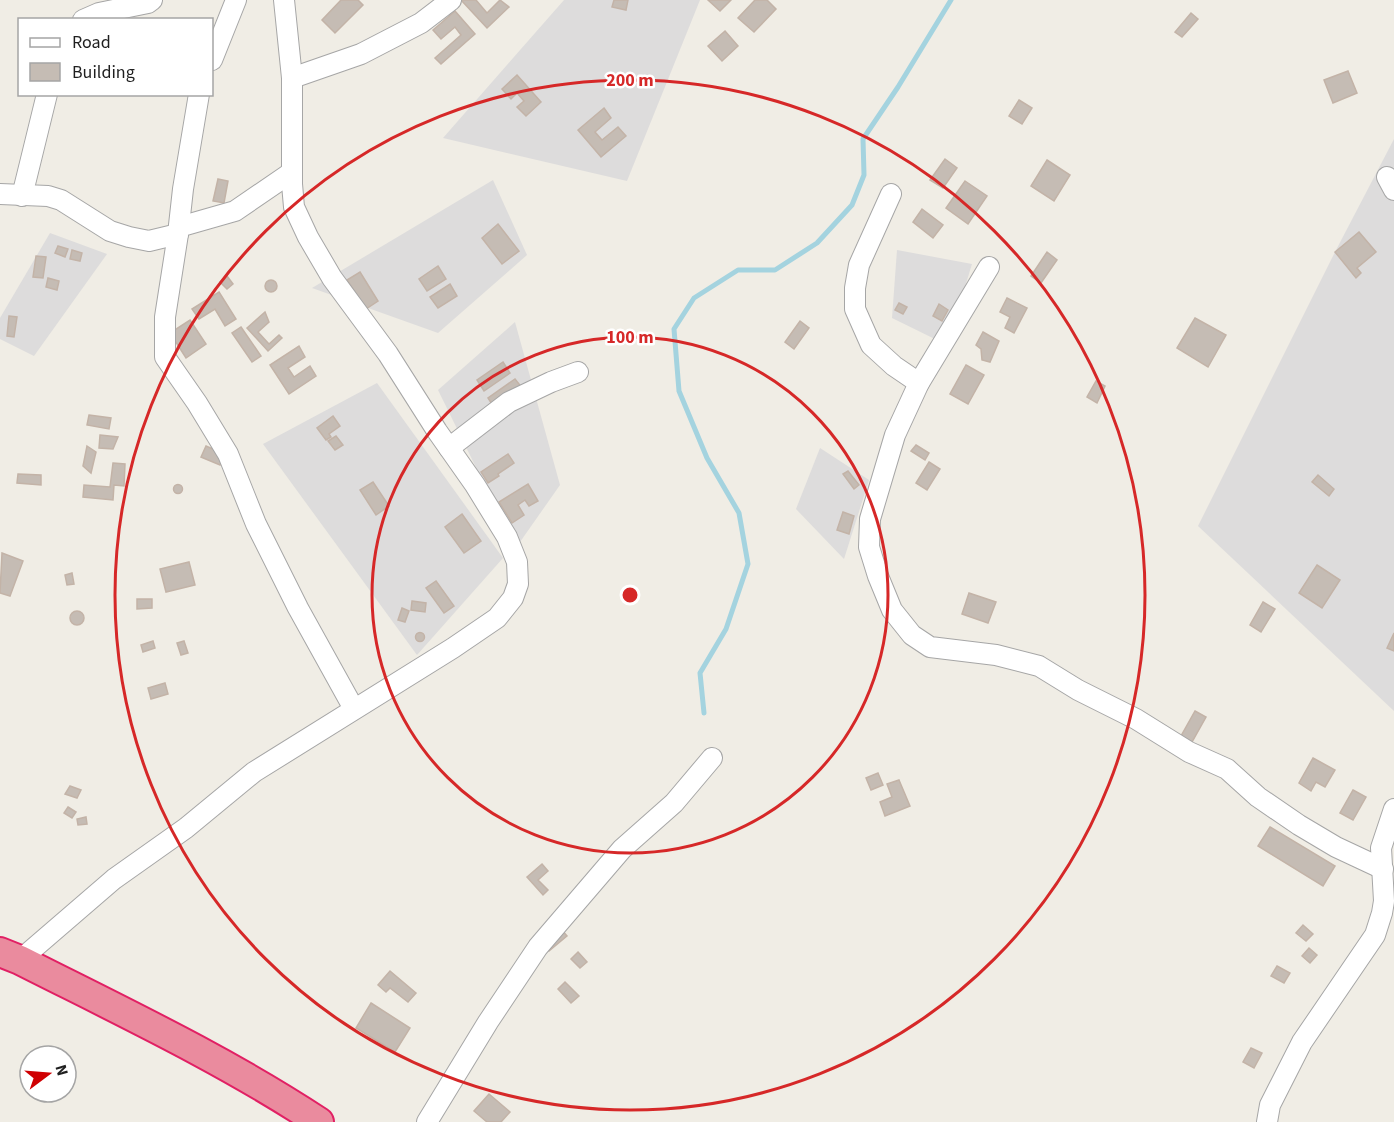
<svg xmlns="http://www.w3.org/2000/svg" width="1394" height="1122" font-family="'Source Sans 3',sans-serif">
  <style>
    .residential { fill: #dddcdc }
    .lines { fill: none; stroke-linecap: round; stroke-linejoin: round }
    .stream { stroke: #a4d3df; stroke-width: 5 }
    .building { fill: #c5bcb4; stroke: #c3b3a7; stroke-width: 1.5 }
    .minor-casing { stroke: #a6a6a6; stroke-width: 22 }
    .highway-casing { stroke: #e12064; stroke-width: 32 }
    .minor { stroke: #fff; stroke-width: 20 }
    .highway { stroke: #ea8b9e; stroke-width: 28 }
    .ring { fill: none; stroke: #d62828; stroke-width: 3 }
    .centre { fill: #d62828; stroke: #fff; stroke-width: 3 }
    .ring-label { font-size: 18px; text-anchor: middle; font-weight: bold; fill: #d62828; stroke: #fff; stroke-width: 5; stroke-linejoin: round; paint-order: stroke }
  </style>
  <rect width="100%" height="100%" fill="#f0ede5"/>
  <g class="residential">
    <polygon points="564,0 700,0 627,181 443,138"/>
    <polygon points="1394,139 1394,711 1198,526 1335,252"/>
    <polygon points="493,180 527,255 438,333 312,288"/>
    <polygon points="50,233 107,254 34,356 0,339 0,318"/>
    <polygon points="897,250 972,264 947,345 892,318"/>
    <polygon points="515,322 560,485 520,542 490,496 438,390"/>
    <polygon points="377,383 503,558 417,655 263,444"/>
    <polygon points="820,448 869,480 844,559 796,509"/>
  </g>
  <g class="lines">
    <polyline class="stream" points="704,713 700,673 726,629 748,564 739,513 707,458 679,391 674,329 694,298 738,270 775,270 817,243 852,205 864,175 863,139 898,87 951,0"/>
  </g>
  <g class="building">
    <polygon points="341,0 358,0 363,5 335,33 322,20"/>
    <polygon points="461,0 476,0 487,13 500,0 509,7 487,28"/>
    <polygon points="614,0 628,0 626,10 612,7"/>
    <polygon points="708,0 731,0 720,11"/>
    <polygon points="755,0 767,0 776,9 754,32 738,18"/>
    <polygon points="455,11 475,34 441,64 435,58 461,35 455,27 441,39 433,30"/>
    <polygon points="1191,13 1198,19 1182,37 1175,32"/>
    <polygon points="725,31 738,46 722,61 708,46"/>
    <polygon points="1348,71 1357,93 1333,103 1324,80"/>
    <polygon points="517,75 541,102 526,116 517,107 524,101 517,93 511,99 502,89"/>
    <polygon points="1019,100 1032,108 1022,124 1009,116"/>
    <polygon points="604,108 611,118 595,132 602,140 618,127 626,136 601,157 578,130"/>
    <polygon points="945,159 957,168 943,188 930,180"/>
    <polygon points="1047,160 1070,175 1054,201 1031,186"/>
    <polygon points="218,179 228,181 224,203 213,201"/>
    <polygon points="965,181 987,196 968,224 946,208"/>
    <polygon points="922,209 943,225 933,238 913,222"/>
    <polygon points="498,224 519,251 502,264 482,238"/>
    <polygon points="1359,232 1376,252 1357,268 1361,273 1356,278 1335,252"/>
    <polygon points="58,246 68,249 65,257 55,253"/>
    <polygon points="72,250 82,253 80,261 70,259"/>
    <polygon points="1047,252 1057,260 1041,283 1031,276"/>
    <polygon points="36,256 46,257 43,278 33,277"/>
    <polygon points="438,266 446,279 427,291 419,279"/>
    <polygon points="360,272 378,301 366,309 347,280"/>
    <polygon points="227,276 233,284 227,289 220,282"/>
    <polygon points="48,278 59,281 57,290 46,287"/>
    <circle cx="271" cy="286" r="6"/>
    <polygon points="450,284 457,296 438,308 430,297"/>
    <polygon points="219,292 236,319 225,326 215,309 199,319 192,309"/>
    <polygon points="1007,298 1027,308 1014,333 1005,328 1010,317 1000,312"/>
    <polygon points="899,303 907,307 903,314 895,310"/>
    <polygon points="939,304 948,310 942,321 933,316"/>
    <polygon points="265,312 269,322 258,332 269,344 279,335 282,338 268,351 247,328"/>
    <polygon points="9,316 17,317 14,337 7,336"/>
    <polygon points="1195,318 1226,335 1208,367 1177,348"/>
    <polygon points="190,320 206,344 186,358 170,333"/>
    <polygon points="800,321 809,328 794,349 785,342"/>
    <polygon points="241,327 261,356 252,362 232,333"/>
    <polygon points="983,332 999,341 990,362 982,360 981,349 976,345"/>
    <polygon points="299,346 305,357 288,368 294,377 310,366 316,376 289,394 270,365"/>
    <polygon points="503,362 510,373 484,391 477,380"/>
    <polygon points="966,365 984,375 968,404 950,394"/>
    <polygon points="515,379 523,389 495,409 488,398"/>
    <polygon points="1096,381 1105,386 1097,403 1087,397"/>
    <polygon points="89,415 111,418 109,429 87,425"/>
    <polygon points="333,416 340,426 329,434 331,437 326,440 317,428"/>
    <polygon points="100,435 118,437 113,449 99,448"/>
    <polygon points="336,436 343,445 335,450 328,441"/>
    <polygon points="916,445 929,453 925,460 911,451"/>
    <polygon points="87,446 96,452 91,473 83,466"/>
    <polygon points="206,446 224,454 220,465 201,457"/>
    <polygon points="508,454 514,463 498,474 499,476 488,483 481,472"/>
    <polygon points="929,462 940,469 927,490 916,483"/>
    <polygon points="113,463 125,464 124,486 114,485 113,500 83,497 84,485 110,487"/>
    <polygon points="848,471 859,485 854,489 843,474"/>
    <polygon points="18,474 41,475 41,485 17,483"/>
    <polygon points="1318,475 1334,489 1329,496 1312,482"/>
    <polygon points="373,482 389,506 376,515 360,490"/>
    <polygon points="528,484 538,501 529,506 525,500 518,505 524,515 512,523 499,502"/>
    <circle cx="178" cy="489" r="4.5"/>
    <polygon points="843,512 854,516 849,534 837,530"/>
    <polygon points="462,514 481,541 464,553 445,527"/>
    <polygon points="2,553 23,561 10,596 0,593"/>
    <polygon points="189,562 195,585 166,592 160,569"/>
    <polygon points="1317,565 1340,580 1322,608 1299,593"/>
    <polygon points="72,573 74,584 67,585 65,575"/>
    <polygon points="436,581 454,606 444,613 426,588"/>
    <polygon points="969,593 996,602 988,623 962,614"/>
    <polygon points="137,599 152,599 152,608 137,609"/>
    <polygon points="412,601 426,603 425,612 411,610"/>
    <polygon points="1263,602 1275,609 1261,632 1250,625"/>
    <polygon points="402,608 409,611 405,622 398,620"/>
    <circle cx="77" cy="618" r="7"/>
    <circle cx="420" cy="637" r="4.5"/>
    <polygon points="1394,633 1394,651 1387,648"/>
    <polygon points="153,641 155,648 143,652 141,645"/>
    <polygon points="184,641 188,653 181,655 177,643"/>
    <polygon points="165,683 168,694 151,699 148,688"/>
    <polygon points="1195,711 1206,717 1192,742 1181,736"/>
    <polygon points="1313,758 1335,770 1325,787 1316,782 1311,791 1299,783"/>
    <polygon points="878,773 883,785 871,790 866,778"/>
    <polygon points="899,780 910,806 885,816 880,802 892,797 887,784"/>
    <polygon points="70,786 81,790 77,798 65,794"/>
    <polygon points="1353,790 1366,797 1353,820 1340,813"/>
    <polygon points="68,807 76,812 72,818 64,813"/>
    <polygon points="86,817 87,824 78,825 77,819"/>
    <polygon points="1270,827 1335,866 1323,886 1258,846"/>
    <polygon points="542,864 548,871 538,880 548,890 543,895 527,877"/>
    <polygon points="1303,925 1313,934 1306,941 1296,933"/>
    <polygon points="560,928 567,936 549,951 543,944"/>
    <polygon points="1309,948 1317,955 1310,963 1302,956"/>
    <polygon points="578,952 587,962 580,968 571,959"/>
    <polygon points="1277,966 1290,973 1284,983 1271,976"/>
    <polygon points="390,971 416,993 408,1002 390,988 386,992 378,985"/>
    <polygon points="565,982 579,996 571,1003 558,989"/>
    <polygon points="371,1003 410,1028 395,1052 356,1028"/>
    <polygon points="1251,1048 1262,1053 1254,1068 1243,1062"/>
    <polygon points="489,1094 510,1112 501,1122 487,1122 474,1111"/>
  </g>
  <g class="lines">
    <defs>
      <g id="minor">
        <polyline points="83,20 99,13 148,3 152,0"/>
        <polyline points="212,60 236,0"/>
        <polyline points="292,78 361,54 421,23 451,0"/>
        <polyline points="199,94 183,189 178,234 165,317 165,357 197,403 228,454 256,524 298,608 354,709"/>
        <polyline points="1387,177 1394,190"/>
        <polyline points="0,194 48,196 61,200 110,231 129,237 149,241 178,234"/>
        <polyline points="891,194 859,265 855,288 855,309 871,345 894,366 919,383"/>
        <polyline points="22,196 47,94"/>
        <polyline points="179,227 235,211 292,172"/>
        <polyline points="989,267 919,383 895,435 870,519 869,547 878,576 892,610 912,635 930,647 996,655 1039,666 1078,690 1136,719 1189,752 1227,769 1258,797 1299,825 1336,847 1383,869"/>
        <polyline points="449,448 509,402 551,382 578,372"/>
        <polyline points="20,960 114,879 186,828 254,772 453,648 497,618 513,598 518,584 517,562 507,537 475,485 437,431 388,354 332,278 308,237 294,207 292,184 292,78 284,0"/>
        <polyline points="427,1122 488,1022 538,947 622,849 674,803 712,758"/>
        <polyline points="1267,1122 1270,1105 1302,1042 1375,935 1382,913 1384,901 1381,848 1394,809"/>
      </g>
      <path id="highway" d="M0,952L20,960C121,1011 225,1060 319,1122"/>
    </defs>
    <use href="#minor" class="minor-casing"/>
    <use href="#highway" class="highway-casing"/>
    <use href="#minor" class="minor"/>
    <use href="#highway" class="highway"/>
  </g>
  <g class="ring">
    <circle cx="630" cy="595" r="258"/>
    <circle cx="630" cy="595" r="515"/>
  </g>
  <circle cx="630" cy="595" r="9" class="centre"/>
  <g class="ring-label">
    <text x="630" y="86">200 m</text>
    <text x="630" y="343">100 m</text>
  </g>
  <rect x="18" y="18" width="195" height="78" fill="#ffffff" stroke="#a5a5a5" stroke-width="1.5"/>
  <rect x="30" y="38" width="30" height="9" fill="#ffffff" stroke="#a5a5a5" stroke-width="1.5"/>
  <text x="72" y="48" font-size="18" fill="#1f1f1f">Road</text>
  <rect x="30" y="63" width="30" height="18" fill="#c5bcb4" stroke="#a5a5a5" stroke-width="1.5"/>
  <text x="72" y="78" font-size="18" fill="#1f1f1f">Building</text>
  <g transform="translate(48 1074) rotate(74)"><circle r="28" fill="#ffffff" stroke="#a5a5a5" stroke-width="1.5"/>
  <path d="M0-4.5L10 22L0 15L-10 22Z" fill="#cf0002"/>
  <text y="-9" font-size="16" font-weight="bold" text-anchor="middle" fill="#1f1f1f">N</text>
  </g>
</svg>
